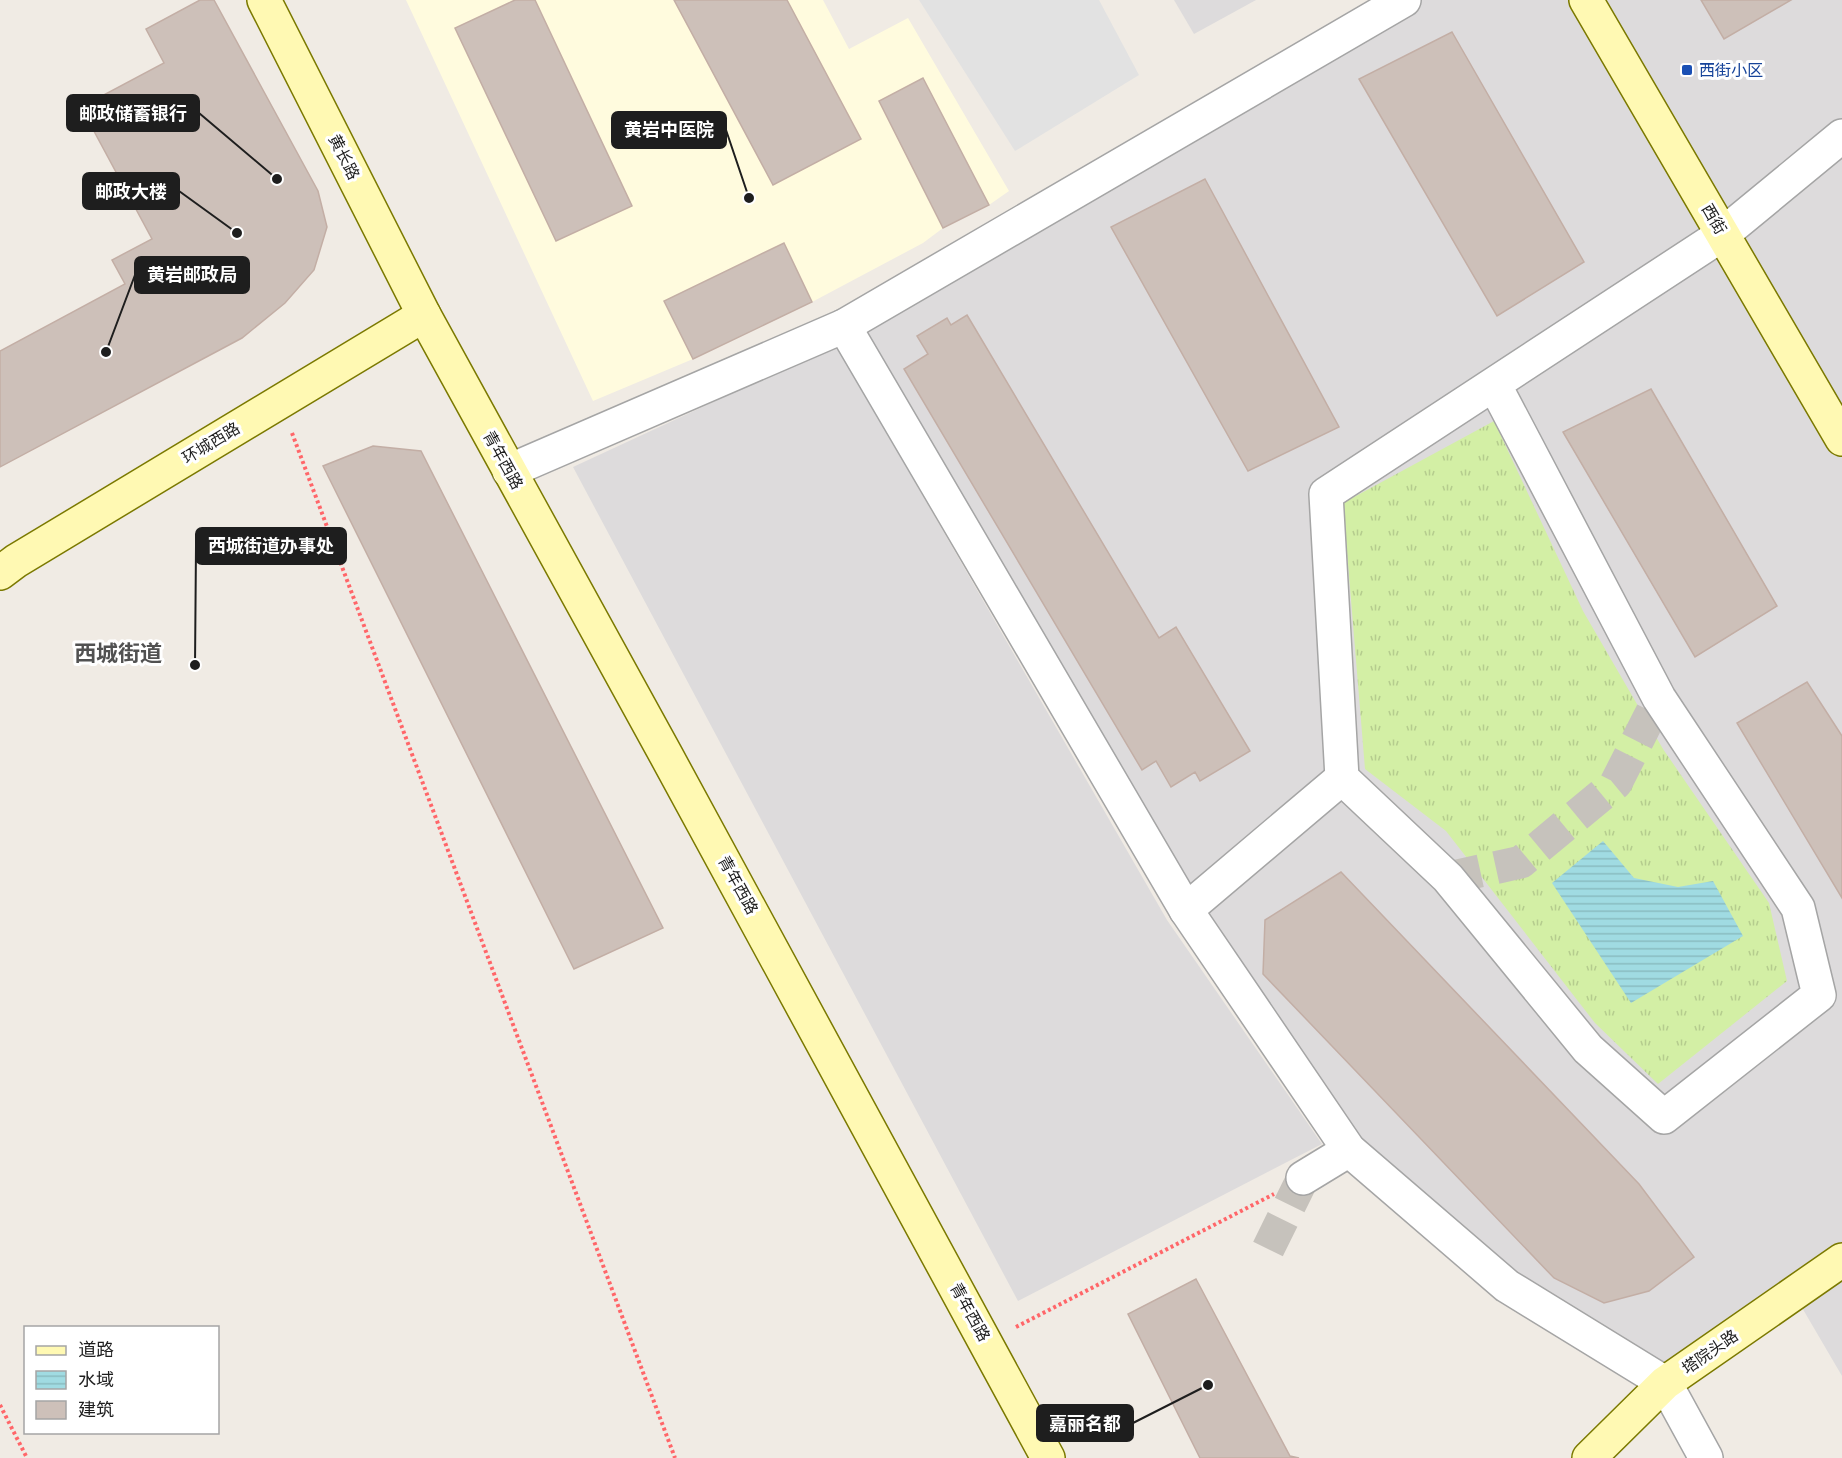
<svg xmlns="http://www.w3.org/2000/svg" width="1842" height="1458" font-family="'DejaVu Sans','Noto Sans SC',sans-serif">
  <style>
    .residential { fill: #dddbdc }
    .education { fill: #fffbde }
    .grass { fill: url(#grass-tufts) }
    .parking { fill: #e2e2e2 }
    .water { fill: url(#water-rules) }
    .building { fill: #cdc0b9; stroke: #c3aea5; stroke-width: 1.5 }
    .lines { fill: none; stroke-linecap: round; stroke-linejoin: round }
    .street-tunnel { stroke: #c6c2bc; stroke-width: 33; stroke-dasharray: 33 16; stroke-linecap: butt }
    .street-casing { stroke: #a5a5a5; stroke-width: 36 }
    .secondary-casing { stroke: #7b7900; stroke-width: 36 }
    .path { stroke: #ff6669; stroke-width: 4; stroke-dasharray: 3 3; stroke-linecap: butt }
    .street { stroke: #fff; stroke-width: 33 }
    .secondary { stroke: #fff9b3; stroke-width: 33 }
    .transit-dot { fill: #1a4fb4; stroke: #fff; stroke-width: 2 }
    .labels { text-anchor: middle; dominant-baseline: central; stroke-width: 6; stroke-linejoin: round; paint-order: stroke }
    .transit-label { font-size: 16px; fill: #164399; stroke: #fff; text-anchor: start }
    .street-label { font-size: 16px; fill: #1e1e1e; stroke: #fff }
    .district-label { font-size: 22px; font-weight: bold; fill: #515151; stroke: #fff }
    .leader { fill: none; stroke: #1e1e1e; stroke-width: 2 }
    .callout-dot { fill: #1e1e1e; stroke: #fff; stroke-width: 2 }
    .callout { fill: #1e1e1e; stroke: #1e1e1e; stroke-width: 2 }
    .callout-label { font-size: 18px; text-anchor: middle; font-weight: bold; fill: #fff }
  </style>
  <defs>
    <pattern id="grass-tufts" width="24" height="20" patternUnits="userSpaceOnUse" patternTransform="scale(1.5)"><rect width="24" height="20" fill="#d3efa5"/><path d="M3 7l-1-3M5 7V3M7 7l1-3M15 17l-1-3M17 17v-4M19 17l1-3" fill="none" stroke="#b5cc8e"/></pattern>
    <pattern id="water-rules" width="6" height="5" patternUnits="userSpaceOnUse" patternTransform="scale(1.5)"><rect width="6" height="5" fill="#a0dbe2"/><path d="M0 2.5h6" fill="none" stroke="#89bcc1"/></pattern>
  </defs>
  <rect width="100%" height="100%" fill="#f0ebe4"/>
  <g class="residential">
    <polygon points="1174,0 1256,0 1194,34"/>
    <polygon points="1404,0 1842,0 1842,1376 1794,1294 1665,1383 1349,1150 844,326"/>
    <polygon points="836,345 1167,920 1322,1144 1018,1301 573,467"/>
  </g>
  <polygon class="education" points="406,0 823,0 849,49 908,18 1009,191 989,205 943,228 923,243 812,302 693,359 593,401"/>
  <polygon class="grass" points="1494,421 1583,611 1663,749 1769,903 1787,981 1658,1084 1595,1023 1446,831 1365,769 1343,503"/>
  <polygon class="parking" points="919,0 1099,0 1139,75 1015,151"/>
  <polygon class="water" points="1603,841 1634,878 1678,887 1713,881 1743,936 1631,1003 1552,883"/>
  <g class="building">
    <polygon points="200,0 214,0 318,191 327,227 314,270 285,303 242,338 0,467 0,351 125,284 112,260 152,239 81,107 164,63 146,29"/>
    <polygon points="515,0 535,0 632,206 556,241 455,28"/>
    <polygon points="674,0 787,0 861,139 773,185"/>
    <polygon points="1701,0 1791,0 1724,39"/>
    <polygon points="1452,32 1584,262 1497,316 1359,79"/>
    <polygon points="923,78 989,205 943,228 879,101"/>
    <polygon points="1205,179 1339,427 1248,471 1111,227"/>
    <polygon points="784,243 812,302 693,359 664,301"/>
    <polygon points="967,315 1159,638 1176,627 1250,751 1200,781 1195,772 1171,787 1156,761 1142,770 904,369 928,354 917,336 947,318 951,325"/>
    <polygon points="1651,389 1777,606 1695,657 1563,432"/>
    <polygon points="373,446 421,451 663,928 574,969 323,466"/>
    <polygon points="1807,682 1842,736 1842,898 1737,723"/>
    <polygon points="1341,872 1639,1184 1694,1257 1649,1291 1604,1303 1554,1278 1263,974 1265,920"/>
    <polygon points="1196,1279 1290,1456 1299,1458 1200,1458 1128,1314"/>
  </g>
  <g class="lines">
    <g class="street-tunnel">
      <polyline points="1448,878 1521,862 1616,783 1659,698"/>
      <polyline points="1268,1249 1303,1178"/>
    </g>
    <defs>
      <g id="street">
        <polyline points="844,326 1186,910 1349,1150 1507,1286 1665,1383 1706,1458"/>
        <polyline points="1494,384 1659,698 1798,908 1819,995 1664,1117 1588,1049 1448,878 1342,778 1326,494 1723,234 1842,136"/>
        <polyline points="509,471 844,326 1404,0"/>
        <polyline points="1186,910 1342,778"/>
        <polyline points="1303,1178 1349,1150"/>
      </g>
      <g id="secondary">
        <polyline points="264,0 424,315 666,755 1048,1458"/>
        <polyline points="1586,0 1842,439"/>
        <polyline points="0,573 16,561 424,315"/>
        <polyline points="1589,1458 1665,1383 1842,1260"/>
      </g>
    </defs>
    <use href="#street" class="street-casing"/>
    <use href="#secondary" class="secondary-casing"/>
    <g class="path">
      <polyline points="292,433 675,1458"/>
      <polyline points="1016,1327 1274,1194"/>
      <polyline points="0,1405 27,1458"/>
    </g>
    <use href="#street" class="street"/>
    <use href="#secondary" class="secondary"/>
  </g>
  <rect class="transit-dot" x="1681" y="64" width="12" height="12" rx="3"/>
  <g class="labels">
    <g class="transit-label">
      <text x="1699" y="70">西街小区</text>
    </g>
    <g class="street-label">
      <text transform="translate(344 157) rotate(63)">黄长路</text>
      <text transform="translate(1714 219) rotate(60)">西街</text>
      <text transform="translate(211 443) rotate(-31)">环城西路</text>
      <text transform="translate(503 460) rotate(61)">青年西路</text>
      <text transform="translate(738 885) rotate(61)">青年西路</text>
      <text transform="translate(970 1312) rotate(61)">青年西路</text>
      <text transform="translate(1710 1352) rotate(-35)">塔院头路</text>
    </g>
    <g class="district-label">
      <text x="118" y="653">西城街道</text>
    </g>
  </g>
  <path class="leader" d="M277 179L199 113M749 198L726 130M237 233L179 191M106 352L135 275M195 665L196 546M1208 1385L1133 1423"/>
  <g class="callout-dot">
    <circle cx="277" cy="179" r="6"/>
    <circle cx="749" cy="198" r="6"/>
    <circle cx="237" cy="233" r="6"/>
    <circle cx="106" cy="352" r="6"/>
    <circle cx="195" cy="665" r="6"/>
    <circle cx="1208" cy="1385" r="6"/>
  </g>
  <g class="callout">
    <rect x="67" y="95" width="132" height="36" rx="6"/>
    <rect x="612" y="112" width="114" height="36" rx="6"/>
    <rect x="83" y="173" width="96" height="36" rx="6"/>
    <rect x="135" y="257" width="114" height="36" rx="6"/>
    <rect x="196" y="528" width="150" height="36" rx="6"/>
    <rect x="1037" y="1405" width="96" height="36" rx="6"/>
  </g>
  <g class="callout-label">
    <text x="133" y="120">邮政储蓄银行</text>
    <text x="669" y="136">黄岩中医院</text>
    <text x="131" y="198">邮政大楼</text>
    <text x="192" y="281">黄岩邮政局</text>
    <text x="271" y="552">西城街道办事处</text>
    <text x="1085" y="1430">嘉丽名都</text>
  </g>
  <rect x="24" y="1326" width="195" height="108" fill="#ffffff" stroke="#a5a5a5" stroke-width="1.5"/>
  <rect x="36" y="1346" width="30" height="9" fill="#fff9b3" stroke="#a5a5a5" stroke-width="1.5"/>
  <text x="78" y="1356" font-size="18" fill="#1e1e1e">道路</text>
  <rect x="36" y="1371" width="30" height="18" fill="url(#water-rules)" stroke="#a5a5a5" stroke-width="1.5"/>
  <text x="78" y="1386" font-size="18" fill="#1e1e1e">水域</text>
  <rect x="36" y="1401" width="30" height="18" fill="#cdc0b9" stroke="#a5a5a5" stroke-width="1.5"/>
  <text x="78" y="1416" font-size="18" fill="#1e1e1e">建筑</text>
</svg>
